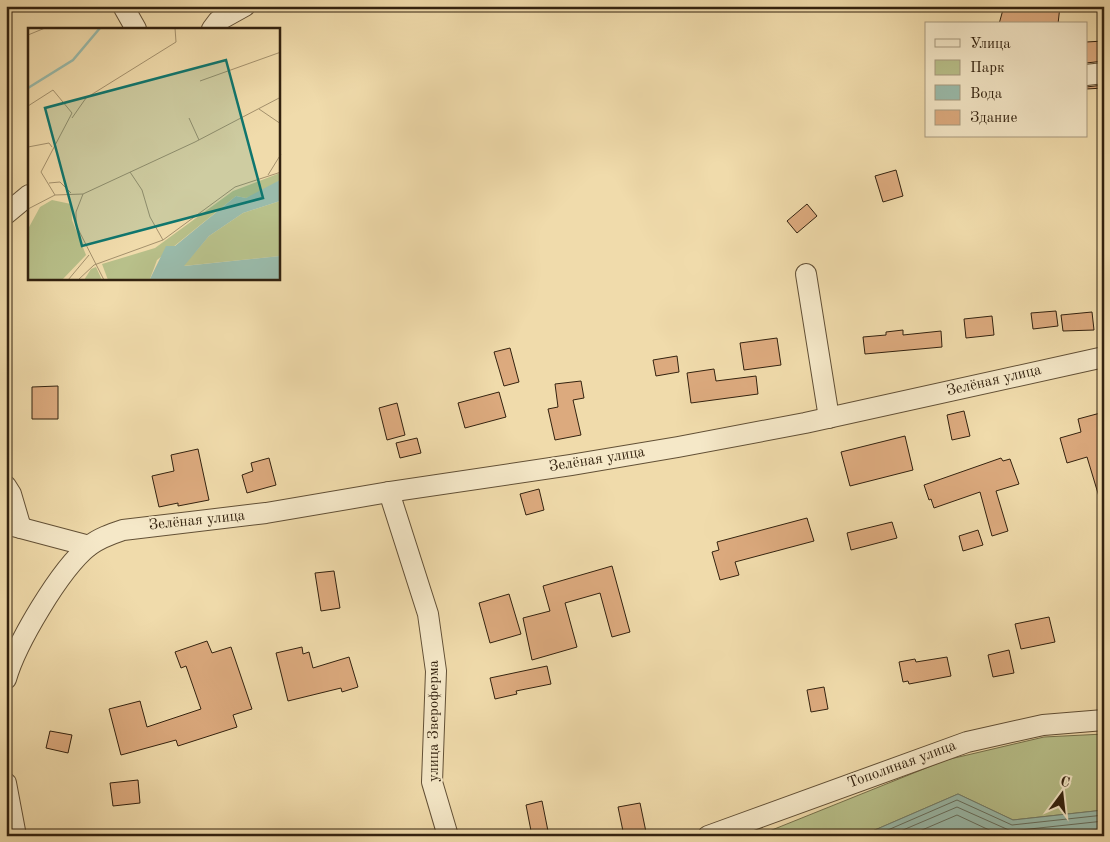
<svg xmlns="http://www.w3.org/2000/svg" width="1110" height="842" font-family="'Old Standard TT',serif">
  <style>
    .green { fill: #b8c08a; stroke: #76714c }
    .water { fill: #9abbab; stroke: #717e6d }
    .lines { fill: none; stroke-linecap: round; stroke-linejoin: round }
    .shore { stroke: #666e5d; stroke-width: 1 }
    .building { fill: #dcaa7e; stroke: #33220f }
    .minor-casing { stroke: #625036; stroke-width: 22 }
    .minor { stroke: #f5e8c8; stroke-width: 20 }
    .labels { text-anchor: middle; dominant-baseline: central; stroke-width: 4; stroke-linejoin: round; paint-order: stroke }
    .street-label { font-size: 15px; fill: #33220f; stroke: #f5e8c8 }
    .inset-river { fill: none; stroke: #9abbab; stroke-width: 2.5 }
    .inset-road { fill: none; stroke: #a4916d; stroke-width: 1 }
    .view { fill: #0f766e; fill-opacity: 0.15; stroke: #0f766e; stroke-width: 2.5 }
    .inset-edge { fill: none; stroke: #33220f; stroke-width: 2.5 }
  </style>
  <rect width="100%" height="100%" fill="#f0dbab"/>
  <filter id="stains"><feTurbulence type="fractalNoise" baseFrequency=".004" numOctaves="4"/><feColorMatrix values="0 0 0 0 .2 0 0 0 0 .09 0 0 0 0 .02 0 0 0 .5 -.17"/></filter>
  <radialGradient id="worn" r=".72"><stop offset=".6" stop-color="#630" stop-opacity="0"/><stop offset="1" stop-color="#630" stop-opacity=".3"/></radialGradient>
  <polygon class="green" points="1104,734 1104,810 1013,820 958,794 861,836 757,836 946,760 1044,737"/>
  <polygon class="water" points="958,794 1013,820 1104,810 1104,836 861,836"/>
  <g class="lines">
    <g class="shore">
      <polyline points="874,836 957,800 1012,825 1104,815"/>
      <polyline points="889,836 957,807 1011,831 1104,821"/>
      <polyline points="908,836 957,815 1002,836"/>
      <polyline points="1041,836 1104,829"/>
    </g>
  </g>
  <g class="building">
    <polygon points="1004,6 1060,6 1058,24 999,24"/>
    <polygon points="1104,41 1104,61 1086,63 1086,42"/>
    <polygon points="1104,85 1104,88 1086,89 1086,87"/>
    <polygon points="896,170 903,196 883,202 875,176"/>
    <polygon points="807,204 817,216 797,233 787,221"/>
    <polygon points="1056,311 1058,326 1033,329 1031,313"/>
    <polygon points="1092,312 1094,330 1063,331 1061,315"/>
    <polygon points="992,316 994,335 966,338 964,319"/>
    <polygon points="903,330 903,335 941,331 942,347 865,354 863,337 886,335 886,332"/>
    <polygon points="777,338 781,365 744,370 740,343"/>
    <polygon points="510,348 519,382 504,386 494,352"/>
    <polygon points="677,356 679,372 656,376 653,360"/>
    <polygon points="714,369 716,381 756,376 758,394 691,403 687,373"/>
    <polygon points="581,381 584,398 573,400 581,435 555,440 548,409 558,407 555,384"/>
    <polygon points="58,386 58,419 32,419 32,387"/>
    <polygon points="499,392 506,417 465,428 458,403"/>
    <polygon points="397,403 405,435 387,440 379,408"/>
    <polygon points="964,411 970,436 952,440 947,415"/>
    <polygon points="1104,412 1104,500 1100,500 1087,457 1067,463 1060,438 1081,432 1078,419"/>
    <polygon points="905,436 913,470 850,486 841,452"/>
    <polygon points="417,438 421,453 400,458 396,443"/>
    <polygon points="198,449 209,500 178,506 178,503 159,507 152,476 174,471 171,455"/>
    <polygon points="269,458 276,485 247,493 242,475 253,471 251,463"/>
    <polygon points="1001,458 1003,461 1010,459 1019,484 996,491 1008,531 992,536 980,492 934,508 931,499 929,500 924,485"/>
    <polygon points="539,489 544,510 526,515 520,494"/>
    <polygon points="807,518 814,541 735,562 739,575 720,580 712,552 719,550 717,542"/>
    <polygon points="892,522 897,538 851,550 847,533"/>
    <polygon points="978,530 983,545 963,551 959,536"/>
    <polygon points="612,566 630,632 612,637 600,593 565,603 577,647 532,660 523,618 550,611 543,586"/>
    <polygon points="334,571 340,608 321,611 315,573"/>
    <polygon points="509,594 521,634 490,643 479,603"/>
    <polygon points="1049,617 1055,642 1021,649 1015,624"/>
    <polygon points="207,641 212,653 231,647 252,709 233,715 237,727 178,746 176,740 121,755 109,709 140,701 147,727 201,709 186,666 181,668 175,652"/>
    <polygon points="302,647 303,654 309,652 313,668 349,657 358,687 342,692 341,688 288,701 276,653"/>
    <polygon points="1009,650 1014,673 993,677 988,655"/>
    <polygon points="947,657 951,676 909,684 908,681 903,682 899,662 915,659 916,662"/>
    <polygon points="547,666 551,684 516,691 517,694 495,699 490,678"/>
    <polygon points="824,687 828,709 811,712 807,690"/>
    <polygon points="50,731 72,735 68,753 46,748"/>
    <polygon points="138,780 140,803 113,806 110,783"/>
    <polygon points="542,801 549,836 532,836 526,805"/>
    <polygon points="640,803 646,832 624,836 618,807"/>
  </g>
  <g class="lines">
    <defs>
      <g id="minor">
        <polyline points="123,6 136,29"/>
        <polyline points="212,29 218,21 245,6"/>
        <polyline points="1086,75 1104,73"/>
        <polyline points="6,214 29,195"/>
        <polyline points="806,274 829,418"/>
        <polyline points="6,486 11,494 21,528"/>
        <polyline points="389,492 428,614 436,671 432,782 448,836"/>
        <polyline points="6,524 89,546"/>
        <path d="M6,679C16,644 60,569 89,546C99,538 111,534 123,530L266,513L389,492L571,465L678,447L805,423L1104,357"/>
        <polyline points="6,783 16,836"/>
        <polyline points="708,836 967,742 1043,725 1104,720"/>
      </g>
    </defs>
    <use href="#minor" class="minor-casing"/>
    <use href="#minor" class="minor"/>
  </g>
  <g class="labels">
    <g class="street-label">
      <text transform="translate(994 381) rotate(-13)">Зелёная улица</text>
      <text transform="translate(597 460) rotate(-9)">Зелёная улица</text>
      <text transform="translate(197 521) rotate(-6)">Зелёная улица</text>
      <text transform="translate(434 721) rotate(-90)">улица Звероферма</text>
      <text transform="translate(902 765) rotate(-20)">Тополиная улица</text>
    </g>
  </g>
  <g transform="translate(28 28)">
    <rect width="252" height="252" fill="#f0dbab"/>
    <path d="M252,145V152L238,162L218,170L208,168L129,232L122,251L80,252L74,236L127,220L205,163ZM24,172L43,176L44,192L58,227L34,252H0V201L12,179ZM252,173V228L155,238L181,208L215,185ZM68,239L74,252H56L63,241Z" fill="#b8c08a"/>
    <path d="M252,152V173L215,185L181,208L156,238L252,228V252H118L122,251L138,218H147L208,168L218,170Z" fill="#9abbab"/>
    <path class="inset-river" d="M0,60L45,32L72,0"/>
    <path class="inset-road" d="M0,7L17,0M172,53L253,24M0,78L25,62L44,85L13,144L27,167M231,81L253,96M44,90L58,70L148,14L147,0M161,90L171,112M0,119L21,115L24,119M102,144L114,162L122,189L135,212M240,147L253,126M21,155L32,154L43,165M0,181L27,167L55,166M40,252L61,227M50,252L66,237L135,212L207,159L253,144M76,252L48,197V184L55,166L167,114L253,69"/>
    <path class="view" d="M198,32L235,170L54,218L17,80Z"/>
    <rect width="252" height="252" class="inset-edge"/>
  </g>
  <rect width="1110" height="842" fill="none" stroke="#f0dbab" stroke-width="25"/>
  <rect x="8" y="8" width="1095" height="827" fill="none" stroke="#33220f" stroke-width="2.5"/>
  <rect x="12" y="12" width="1085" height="817" fill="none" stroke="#33220f"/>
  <rect x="925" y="22" width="162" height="115" fill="#f5e8c8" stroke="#a7997e"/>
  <rect x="935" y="39" width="25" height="8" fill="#f5e8c8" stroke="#a7997e"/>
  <text x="970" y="48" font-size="15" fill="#33220f">Улица</text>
  <rect x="935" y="60" width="25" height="15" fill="#b8c08a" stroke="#a7997e"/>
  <text x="970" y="72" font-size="15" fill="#33220f">Парк</text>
  <rect x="935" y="85" width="25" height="15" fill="#9abbab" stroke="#a7997e"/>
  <text x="970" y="98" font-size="15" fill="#33220f">Вода</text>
  <rect x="935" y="110" width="25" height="15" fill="#dcaa7e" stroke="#a7997e"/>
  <text x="970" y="122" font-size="15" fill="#33220f">Здание</text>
  <g transform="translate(1062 794) rotate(15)" stroke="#f5e8c8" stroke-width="4" paint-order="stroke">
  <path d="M0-4L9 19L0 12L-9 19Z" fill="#33220f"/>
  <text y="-8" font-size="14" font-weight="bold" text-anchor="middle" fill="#33220f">С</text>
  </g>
  <rect width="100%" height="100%" filter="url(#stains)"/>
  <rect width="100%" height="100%" fill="url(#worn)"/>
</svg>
